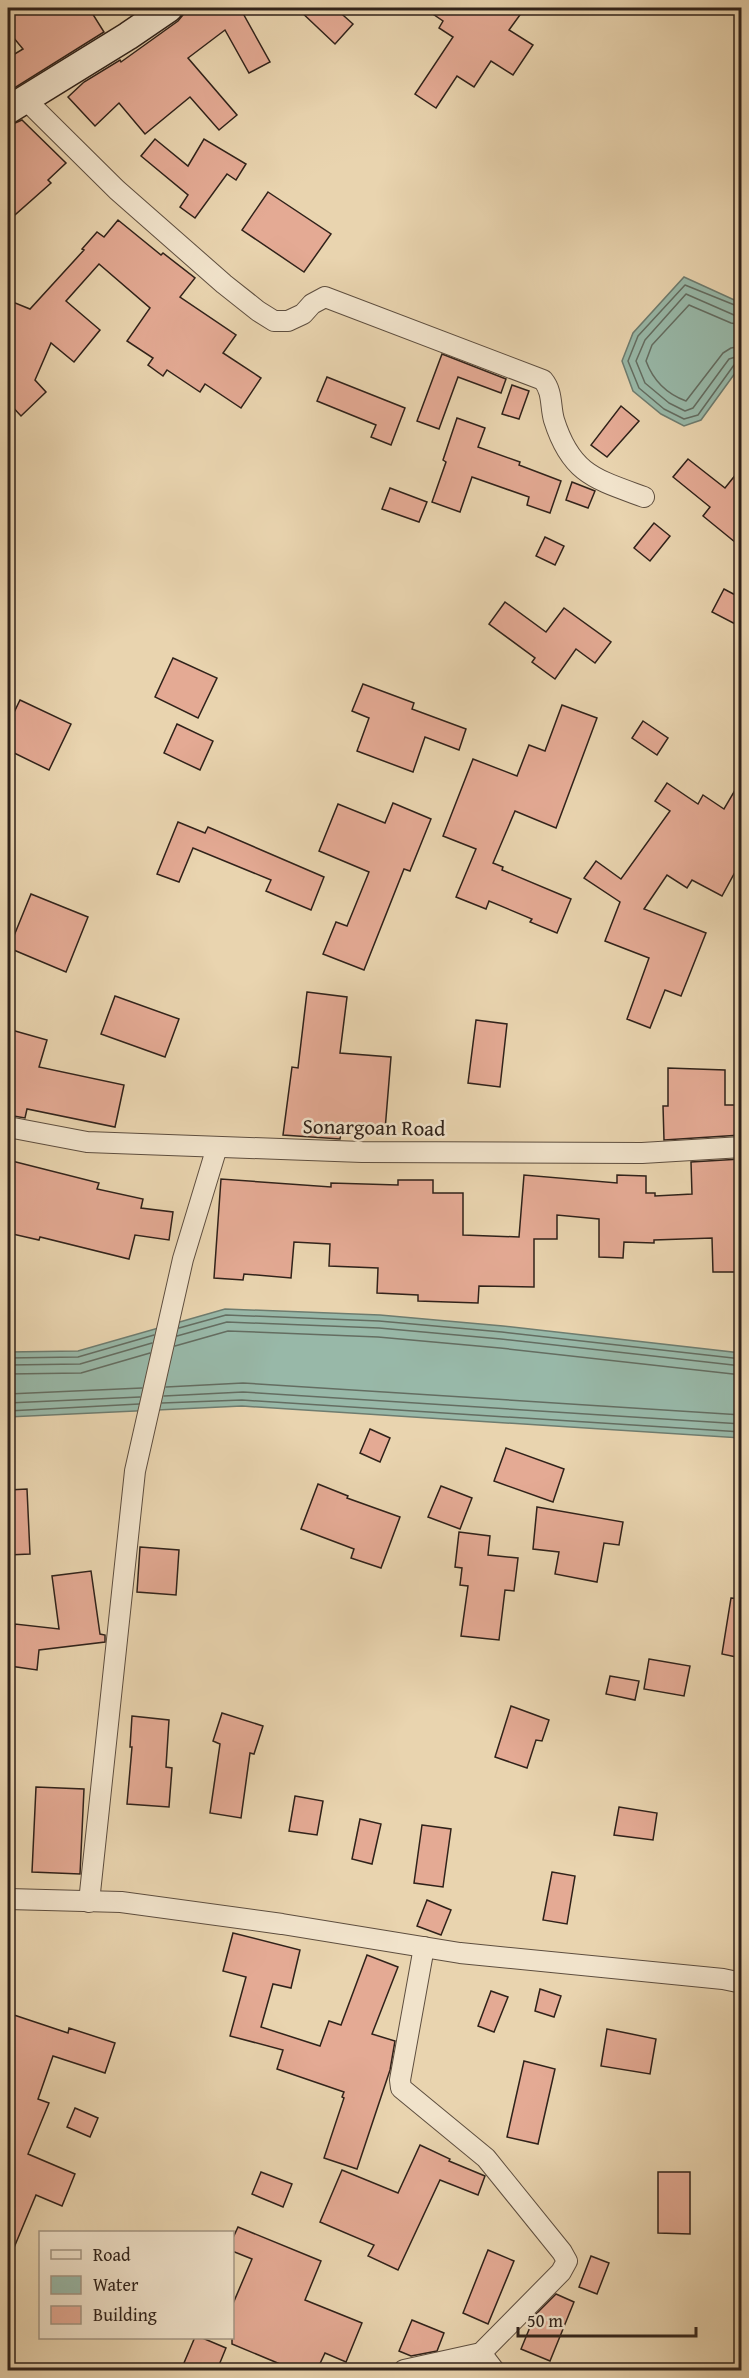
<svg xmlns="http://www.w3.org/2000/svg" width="749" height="2378" font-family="'Gentium Book Plus',serif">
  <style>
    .water { fill: #98b8a8; stroke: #6e7c6f; stroke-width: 1.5 }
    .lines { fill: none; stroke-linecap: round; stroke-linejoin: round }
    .shore { stroke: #646d61; stroke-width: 1.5 }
    .building { fill: #e4aa94; stroke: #30221a; stroke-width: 1.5 }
    .minor-casing { stroke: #5e4e3f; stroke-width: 22 }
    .secondary-casing { stroke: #30221a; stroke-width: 30 }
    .minor { stroke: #f1e3cb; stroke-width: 20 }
    .secondary { stroke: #f1e3cb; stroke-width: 27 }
    .labels { text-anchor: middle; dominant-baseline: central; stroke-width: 5; stroke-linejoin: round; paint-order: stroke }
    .street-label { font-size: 21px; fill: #30221a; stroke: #f1e3cb }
  </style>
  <rect width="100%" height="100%" fill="#e9d4af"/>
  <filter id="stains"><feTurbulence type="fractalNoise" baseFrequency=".00333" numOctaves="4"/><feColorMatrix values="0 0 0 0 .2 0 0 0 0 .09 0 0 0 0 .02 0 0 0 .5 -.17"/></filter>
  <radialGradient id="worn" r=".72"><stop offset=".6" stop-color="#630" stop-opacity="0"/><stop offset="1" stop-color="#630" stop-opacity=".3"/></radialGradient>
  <g class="water">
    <polygon points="684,277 741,303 741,365 701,420 684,426 661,414 633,391 622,361 633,333"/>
    <polygon points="225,1309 380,1315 503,1326 741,1353 741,1438 242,1406 8,1417 8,1352 78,1351"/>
  </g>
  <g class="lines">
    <g class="shore">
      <polyline points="742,308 685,285 638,336 628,361 639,388 664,409 684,419 698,415 734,365 742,363"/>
      <polyline points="742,316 734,315 686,294 645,340 636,361 645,383 669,403 685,411 693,408 729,359 742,355"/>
      <path d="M742,325L731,323L689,305L652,345L646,361C653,380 667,394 686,401L723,353L731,348L742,346"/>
      <polyline points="179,1328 226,1315 379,1321 502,1332 742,1359"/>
      <polyline points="177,1336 227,1322 379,1328 501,1339 742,1366"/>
      <polyline points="175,1346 228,1331 378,1337 500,1348 742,1375"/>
      <polyline points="8,1358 78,1357 154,1335"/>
      <polyline points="8,1365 80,1364 152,1343"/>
      <polyline points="8,1374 81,1373 150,1353"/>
      <polyline points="166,1387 243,1383 742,1415"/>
      <polyline points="8,1394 142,1388"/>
      <polyline points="164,1396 243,1392 742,1424"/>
      <polyline points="8,1403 140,1397"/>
      <polyline points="162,1403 242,1400 742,1432"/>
      <polyline points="8,1411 139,1404"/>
    </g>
  </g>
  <g class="building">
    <polygon points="8,8 89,8 104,32 8,92 8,58 23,49 8,31"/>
    <polygon points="185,8 240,8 270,62 249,73 225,30 188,58 237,115 219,130 190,97 145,134 119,103 95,126 68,97 84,82 120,60 121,62 178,21 183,15"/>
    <polygon points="297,8 335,8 353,24 335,44"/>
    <polygon points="424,8 525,8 509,30 533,45 513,75 491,61 474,87 457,76 436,108 415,94 453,37 439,28 443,21"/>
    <polygon points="22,120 66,163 48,180 51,183 8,221 8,126"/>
    <polygon points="155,139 188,166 204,139 246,164 236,180 227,174 195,218 180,207 188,195 141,156"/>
    <polygon points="268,192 331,234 304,272 242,230"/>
    <polygon points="118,220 161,255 163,253 195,278 180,297 236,335 223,353 261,378 241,408 205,384 200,392 167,370 163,376 148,365 153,358 127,341 150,308 99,264 66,301 100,330 74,362 51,343 35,380 46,392 21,416 8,402 8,300 30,309 84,250 82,249 97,232 104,237"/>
    <polygon points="442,354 506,379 501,393 458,377 439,429 417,421"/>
    <polygon points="327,377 405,408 391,445 371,437 376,425 317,401"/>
    <polygon points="512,385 529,391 519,419 502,414"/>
    <polygon points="621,406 639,421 607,457 591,445"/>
    <polygon points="457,418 485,428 478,447 520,462 519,465 561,481 550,513 527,505 529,497 472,477 460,512 432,502 446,462 443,460"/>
    <polygon points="688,459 725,488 741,468 741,547 703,516 710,507 673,477"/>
    <polygon points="572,482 595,491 588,508 566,500"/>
    <polygon points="390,488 427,502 419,522 382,509"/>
    <polygon points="654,523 670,536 650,561 634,548"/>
    <polygon points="545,537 564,546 555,565 536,556"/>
    <polygon points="724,589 741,598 741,627 712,612"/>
    <polygon points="505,602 546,632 564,608 611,642 595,663 576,649 555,679 532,662 535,658 489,624"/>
    <polygon points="173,658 217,678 198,718 155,697"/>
    <polygon points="363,684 414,703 412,709 466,729 459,750 425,737 413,772 357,751 369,718 352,711"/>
    <polygon points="20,700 71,724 49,770 8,750 8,725"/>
    <polygon points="562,705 597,718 556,828 515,811 493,863 503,867 502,870 571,899 557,933 530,922 532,919 489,901 486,909 456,897 476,849 443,836 473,759 517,776 529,745 545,751"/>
    <polygon points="643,721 668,738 657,755 632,738"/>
    <polygon points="177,724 213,741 200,770 164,753"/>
    <polygon points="741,780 741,861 722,896 692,880 687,888 667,875 644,909 706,933 681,996 665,990 650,1028 627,1019 649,958 605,941 620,902 584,878 596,861 621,879 670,811 655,801 667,783 698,804 703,795 724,809"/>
    <polygon points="393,803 431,819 410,871 404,869 364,970 323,954 336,922 347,926 369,872 319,851 338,804 385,823"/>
    <polygon points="178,822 205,833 208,827 324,877 311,910 266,891 271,880 193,848 179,882 157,874"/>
    <polygon points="31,894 88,917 66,972 9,948"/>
    <polygon points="307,992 347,997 340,1053 391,1057 385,1130 342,1126 340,1139 283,1135 292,1067 298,1068"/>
    <polygon points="115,996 179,1019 165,1057 101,1034"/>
    <polygon points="476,1020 507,1024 500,1087 468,1083"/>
    <polygon points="8,1029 47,1040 39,1067 124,1085 115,1127 27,1109 25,1118 8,1115"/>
    <polygon points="668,1068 725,1070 725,1105 741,1105 741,1135 664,1140 663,1106 668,1106"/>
    <polygon points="741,1159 741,1272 713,1272 712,1238 654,1240 654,1243 624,1242 623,1258 599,1257 599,1219 557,1215 557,1239 534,1239 534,1287 479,1286 478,1303 418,1301 418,1295 377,1293 378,1268 329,1266 330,1244 294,1242 291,1278 244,1274 243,1280 214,1278 221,1179 331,1187 331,1183 398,1185 398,1180 433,1180 433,1193 463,1193 463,1235 519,1237 524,1175 617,1183 617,1175 646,1176 646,1193 655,1193 655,1196 692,1194 691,1162"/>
    <polygon points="8,1160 99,1183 97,1189 143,1199 141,1208 173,1212 169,1240 135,1235 129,1259 40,1237 39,1240 8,1233"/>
    <polygon points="370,1429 390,1438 380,1462 360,1453"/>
    <polygon points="506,1448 564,1469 553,1502 494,1481"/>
    <polygon points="318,1484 348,1496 347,1498 400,1517 381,1568 351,1558 354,1549 301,1529"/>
    <polygon points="441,1486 472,1498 460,1529 428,1517"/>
    <polygon points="27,1489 30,1554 8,1555 8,1490"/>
    <polygon points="537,1507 623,1522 619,1545 604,1543 597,1582 555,1574 559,1552 533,1549"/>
    <polygon points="459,1532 490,1536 488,1555 518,1558 514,1591 505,1590 499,1640 461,1636 468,1586 460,1585 462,1568 455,1567"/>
    <polygon points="140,1547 179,1550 176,1595 137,1592"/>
    <polygon points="91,1571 100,1634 105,1635 105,1642 39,1650 37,1670 10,1666 15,1624 59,1629 52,1576"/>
    <polygon points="731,1598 741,1599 741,1658 722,1654"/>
    <polygon points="649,1659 690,1666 684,1696 644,1689"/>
    <polygon points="610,1676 639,1681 635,1700 606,1694"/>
    <polygon points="511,1706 549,1720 542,1741 536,1740 527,1768 495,1757"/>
    <polygon points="222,1713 263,1726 254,1754 250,1753 241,1818 210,1813 220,1744 213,1741"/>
    <polygon points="132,1716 169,1720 166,1767 172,1768 169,1807 127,1804 132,1747 130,1747"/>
    <polygon points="36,1787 84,1789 80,1874 32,1872"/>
    <polygon points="295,1796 323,1801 317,1835 289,1831"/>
    <polygon points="619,1807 657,1813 653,1840 614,1835"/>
    <polygon points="360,1819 381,1824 372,1864 352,1859"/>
    <polygon points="422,1825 451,1829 443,1887 414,1883"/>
    <polygon points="552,1872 575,1876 567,1924 543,1920"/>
    <polygon points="427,1900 451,1910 441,1935 417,1926"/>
    <polygon points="233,1933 300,1950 291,1988 273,1984 261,2027 320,2046 329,2021 341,2025 367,1955 398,1967 372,2034 395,2041 390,2070 357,2169 324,2158 344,2098 342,2097 344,2092 277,2069 283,2050 230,2036 246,1977 223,1971"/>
    <polygon points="540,1989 561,1996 554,2017 535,2011"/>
    <polygon points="491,1991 508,1997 494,2032 478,2026"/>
    <polygon points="8,2013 68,2033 69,2028 115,2043 105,2073 53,2056 38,2099 49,2103 28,2154 75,2174 62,2206 36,2195 8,2262"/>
    <polygon points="607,2029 656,2039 650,2074 601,2066"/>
    <polygon points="524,2061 555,2069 538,2144 507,2137"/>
    <polygon points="75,2108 98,2118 90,2137 67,2127"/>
    <polygon points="420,2145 450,2159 449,2161 485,2176 478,2195 440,2180 398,2270 368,2256 374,2245 320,2222 342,2170 398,2193"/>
    <polygon points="261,2172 292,2184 283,2207 252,2194"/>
    <polygon points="658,2172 690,2172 690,2234 658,2233"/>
    <polygon points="238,2227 321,2261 305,2300 362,2323 346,2362 325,2353 317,2370 278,2370 280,2364 232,2344 232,2306 252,2259 232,2251 232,2240"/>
    <polygon points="488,2250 514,2261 488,2324 463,2313"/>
    <polygon points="591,2256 609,2263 597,2294 579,2287"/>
    <polygon points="556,2294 574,2302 550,2361 521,2349 535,2315"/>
    <polygon points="412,2320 444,2333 437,2351 411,2356 399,2351"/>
    <polygon points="195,2337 200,2337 226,2348 217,2370 181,2370"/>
  </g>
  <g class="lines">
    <defs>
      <g id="minor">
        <path d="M25,99L117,190L224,284L258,311L274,321H288L303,314L312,304L325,297L543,380C553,392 550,406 554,420C571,474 595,479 644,497"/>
        <polyline points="8,1127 87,1142 362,1152 642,1153 742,1147"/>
        <polyline points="8,1899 121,1902 282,1924 460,1953 723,1979 742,1983"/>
        <polyline points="89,1902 135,1471 183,1259 217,1147"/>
        <polyline points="481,2353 494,2370"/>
        <polyline points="404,2370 481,2353 561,2272 567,2261 562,2252 486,2158 401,2088 400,2080 424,1947"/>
      </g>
      <polyline id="secondary" points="8,110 128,36 169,8"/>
    </defs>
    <use href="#minor" class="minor-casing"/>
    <use href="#secondary" class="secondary-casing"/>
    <use href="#minor" class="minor"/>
    <use href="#secondary" class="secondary"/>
  </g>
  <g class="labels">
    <g class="street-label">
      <text transform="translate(374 1127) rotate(1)">Sonargoan Road</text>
    </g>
  </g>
  <rect width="749" height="2378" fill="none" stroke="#e9d4af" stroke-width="30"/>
  <rect x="9" y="9" width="731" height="2360" fill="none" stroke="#30221a" stroke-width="3"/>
  <rect x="15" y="15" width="719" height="2348" fill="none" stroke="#30221a" stroke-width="1.5"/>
  <rect x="39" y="2231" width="195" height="108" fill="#f1e3cb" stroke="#a49684" stroke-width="1.5"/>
  <rect x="51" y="2250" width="30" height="9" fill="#f1e3cb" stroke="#a49684" stroke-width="1.5"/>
  <text x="93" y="2261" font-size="18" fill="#30221a">Road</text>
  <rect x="51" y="2276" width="30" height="18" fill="#98b8a8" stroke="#a49684" stroke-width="1.5"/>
  <text x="93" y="2291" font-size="18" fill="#30221a">Water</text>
  <rect x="51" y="2306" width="30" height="18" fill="#e4aa94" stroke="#a49684" stroke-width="1.5"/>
  <text x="93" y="2321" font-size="18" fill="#30221a">Building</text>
  <path d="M518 2327v9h178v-9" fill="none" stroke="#30221a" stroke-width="3"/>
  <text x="527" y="2327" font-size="18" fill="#30221a" stroke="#f1e3cb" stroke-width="4.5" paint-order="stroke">50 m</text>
  <rect width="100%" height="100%" filter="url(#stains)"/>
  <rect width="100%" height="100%" fill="url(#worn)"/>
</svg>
